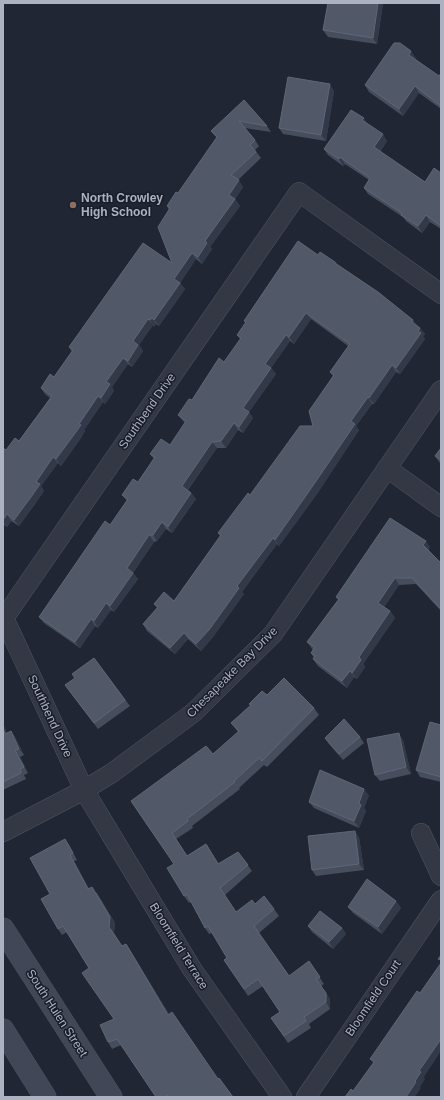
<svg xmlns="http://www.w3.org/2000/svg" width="444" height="1100" font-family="Arial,sans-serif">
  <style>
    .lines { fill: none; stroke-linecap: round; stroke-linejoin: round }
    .street-casing { stroke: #505563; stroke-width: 20 }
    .secondary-casing { stroke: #505563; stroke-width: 23 }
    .street { stroke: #333844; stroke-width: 19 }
    .secondary { stroke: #414757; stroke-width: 22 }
    .wall { fill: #464d5d }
    .shaded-wall { fill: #323948 }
    .building { fill: #515868; stroke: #5f6676 }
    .education-dot { fill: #8d6e63; stroke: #191d29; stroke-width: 1.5 }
    .labels { text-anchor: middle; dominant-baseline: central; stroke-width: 3; stroke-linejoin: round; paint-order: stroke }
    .poi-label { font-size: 12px; font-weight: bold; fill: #adb2c2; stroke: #191d29; text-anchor: start }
    .street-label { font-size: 12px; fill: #adb2c2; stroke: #191d29 }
  </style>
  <rect width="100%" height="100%" fill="#202634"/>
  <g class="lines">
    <defs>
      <g id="street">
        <polyline points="387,468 441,507"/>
        <polyline points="3,832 84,790 112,773 193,713 273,634 441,390"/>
        <polyline points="421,833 441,876"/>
        <polyline points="282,1097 192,969 84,790 4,618 299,192 441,294"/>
        <polyline points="306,1097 441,900"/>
      </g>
      <g id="secondary">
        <polyline points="3,929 111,1097"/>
        <polyline points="3,1030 45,1097"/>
      </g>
    </defs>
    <use href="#street" class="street-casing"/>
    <use href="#secondary" class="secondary-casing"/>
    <use href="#street" class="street"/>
    <use href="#secondary" class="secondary"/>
  </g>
  <g class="wall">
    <polygon points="328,3 383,3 377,44 328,37 323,30"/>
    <polygon points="416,58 415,59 439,76 441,73 441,109 419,93 403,116 369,92 365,85"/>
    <polygon points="334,91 326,141 283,134 279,128"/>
    <polygon points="244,100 267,126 271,132 245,128 255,140 259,146 255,150 261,158 238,180 243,187 235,199 240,206 210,247 212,249 202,264 196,259 180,283 185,289 159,326 156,324 154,327 153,325 139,345 143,351 132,367 128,364 112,387 114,391 105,404 103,402 84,430 85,431 81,438 61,466 58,463 41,486 44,491 35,504 19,526 11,521 7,527 3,524 3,448 6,450 19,441 50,398 45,394 41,388 54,377 72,352 69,347 172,263 169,210 167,206 178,193 217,138 211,131"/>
    <polygon points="368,124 387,141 380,152 425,182 441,173 441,229 430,222 422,233 406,221 403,217 368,194 364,188 369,180 345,164 343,166 328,155 324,149"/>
    <polygon points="318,255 335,262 338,265 420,328 425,334 423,336 425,339 400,374 396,372 374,404 372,404 356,426 359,430 317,494 279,546 277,544 242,592 244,594 213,637 201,651 188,639 175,654 147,631 143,624 157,608 154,604 174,601 220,536 218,533 250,495 313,426 333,376 330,372 348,346 311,319 294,344 290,341 271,368 276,374 249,412 253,418 243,433 238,430 226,448 217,448 188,490 191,493 196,499 172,533 166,529 157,541 154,542 133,573 138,579 114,612 111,610 98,628 95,626 80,648 44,623 39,617 110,525 127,501 122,495 138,482 154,459 150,454 170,445 185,423 183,421 178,415 192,400 224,362 240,339 237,335 246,323 244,321"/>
    <polygon points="441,448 441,464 440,463 435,456"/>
    <polygon points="430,547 428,551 441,563 441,611 416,584 399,585 384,607 390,611 395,618 363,664 365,667 357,679 354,677 347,688 318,666 313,659 314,658 311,653 313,650 307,642 338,600 336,597"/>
    <polygon points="94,658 130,706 98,729 65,685 75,678"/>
    <polygon points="267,695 314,708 319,715 267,767 264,765 239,788 240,789 192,826 193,828 176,839 187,856 206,844 219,864 238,852 252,871 225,895 236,912 255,904 274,909 279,916 259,933 289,976 309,961 324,984 321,986 330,999 330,1009 309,1024 311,1028 288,1043 271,1018 280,1012 263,986 248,996 224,960 227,958 212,933 209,934 205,928 191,902 189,903 184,896 174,864 131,801 213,754 238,732 231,723 251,705 249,704"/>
    <polygon points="3,724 7,733 11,731 15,737 24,755 20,757 28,773 24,775 26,779 3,790"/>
    <polygon points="441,725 441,782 420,777 416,770"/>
    <polygon points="360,737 364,743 343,760 329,744 325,738"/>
    <polygon points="403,740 411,774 380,781 375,775"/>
    <polygon points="369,795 364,808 366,811 359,828 314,808 309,802"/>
    <polygon points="359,837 364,870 316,876 312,870"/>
    <polygon points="65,839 69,845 77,860 74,861 89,889 97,893 115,923 114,933 122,946 126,944 130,950 169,1014 218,1079 233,1097 156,1097 121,1045 112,1049 108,1042 114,1019 89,968 67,932 62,935 58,929 50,894"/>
    <polygon points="396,901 401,908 382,934 353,913 348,907"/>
    <polygon points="308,926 342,928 346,934 333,949 312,932"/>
  </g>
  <g class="shaded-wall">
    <polygon points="378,3 383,3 377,44 373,38"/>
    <polygon points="411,51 416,58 413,62 409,55"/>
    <polygon points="330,84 334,91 326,141 321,135"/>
    <polygon points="415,86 419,93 403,116 399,109"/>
    <polygon points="364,118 368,125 362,120"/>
    <polygon points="383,134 387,141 378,154 374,147"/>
    <polygon points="340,157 345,164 343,166 339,159"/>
    <polygon points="239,180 243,187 233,201 229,195"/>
    <polygon points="235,199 240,206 210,247 212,249 202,264 198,257 205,241"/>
    <polygon points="426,215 430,222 422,233 418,226"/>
    <polygon points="192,253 196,259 179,285 174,279"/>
    <polygon points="180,283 185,289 159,326 154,320"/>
    <polygon points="306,313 311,319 294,344 289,337"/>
    <polygon points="152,318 156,324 154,327 150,320"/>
    <polygon points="148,319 153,325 139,345 143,351 132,367 128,361 133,341"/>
    <polygon points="413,320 418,326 412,322"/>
    <polygon points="420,328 425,334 423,336 425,339 400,374 396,368"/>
    <polygon points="286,335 290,341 271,368 276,374 249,412 253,418 243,433 239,427 243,408 265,364"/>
    <polygon points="123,358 128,364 112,387 114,391 105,404 101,398 106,382"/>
    <polygon points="392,365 396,372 374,404 369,398"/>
    <polygon points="98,396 103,402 84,430 85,431 81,438 61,466 56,459"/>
    <polygon points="368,397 372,404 356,426 359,430 317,494 279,546 275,540 351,421"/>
    <polygon points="234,423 238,430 226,448 221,441"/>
    <polygon points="212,442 217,448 186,492 182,486"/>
    <polygon points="53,457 58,463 41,486 44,491 19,526 14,520 36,482"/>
    <polygon points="191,493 196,499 172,533 168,527"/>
    <polygon points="7,514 11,521 7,527 3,522 3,520"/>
    <polygon points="162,522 166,529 157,541 153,535"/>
    <polygon points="149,535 154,542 133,573 138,579 114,612 110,606 127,568"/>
    <polygon points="273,538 277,544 242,592 244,594 213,637 201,651 196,644 237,586"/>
    <polygon points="426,541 430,547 427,552 423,545"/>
    <polygon points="395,578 399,585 382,609 378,603"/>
    <polygon points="106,603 111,610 98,628 94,621"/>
    <polygon points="390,611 395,618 363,664 359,657"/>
    <polygon points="91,619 95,626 80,648 75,642"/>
    <polygon points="184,633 188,639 175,654 170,648"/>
    <polygon points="361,660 365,667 357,679 352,673"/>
    <polygon points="350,671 354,677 347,688 342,681"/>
    <polygon points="3,724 10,740 5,734 3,728"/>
    <polygon points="11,731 15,737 24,755 19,749"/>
    <polygon points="399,733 403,740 411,774 406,767"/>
    <polygon points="15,750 20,757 28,773 24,767"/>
    <polygon points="364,789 369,795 364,808 366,811 359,828 354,821 359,803"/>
    <polygon points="355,831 359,837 364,870 359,864"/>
    <polygon points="70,855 74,861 93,896 88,889"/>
    <polygon points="92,887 115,923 114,933 126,953 109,927"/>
    <polygon points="396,901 401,908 382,934 378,927"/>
    <polygon points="342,928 346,934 333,949 329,942"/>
    <polygon points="126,944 130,950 173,1021 168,1015"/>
    <polygon points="326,993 330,999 330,1009 326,1002"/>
    <polygon points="441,1039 441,1051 424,1077 425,1079 420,1087 421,1088 415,1097 406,1097 419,1071"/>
  </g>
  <g class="building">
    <polygon points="328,3 378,3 373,38 323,30"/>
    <polygon points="394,43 400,43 411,51 409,55 439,76 441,73 441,106 415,86 399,109 365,85"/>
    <polygon points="288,77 330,84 321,135 279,128"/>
    <polygon points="244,100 267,126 239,121 255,140 250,145 256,152 231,175 239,180 229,195 235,199 205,241 207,243 198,257 192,253 174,279 180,283 154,320 152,318 150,320 148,319 133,341 138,345 128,361 123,358 106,382 110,384 101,398 98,396 79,424 81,425 76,432 56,459 53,457 36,482 40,484 31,497 14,520 7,514 3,520 3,448 6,450 15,438 19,441 52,396 41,388 50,374 54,377 73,350 69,347 143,243 172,263 158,227 170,208 167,206 176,192 178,193 217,137 211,131"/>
    <polygon points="351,110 364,118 362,120 383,134 374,147 425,182 434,168 441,173 441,226 426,215 418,226 401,215 402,213 364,188 370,178 340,157 339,159 324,149"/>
    <polygon points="298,241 318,255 320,252 335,262 335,263 378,292 413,320 412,322 420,328 418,331 421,333 396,368 392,365 369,398 368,397 351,421 355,424 312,487 275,540 273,538 237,586 239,588 209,630 196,644 184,633 170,648 143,624 158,607 154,604 164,592 174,601 221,535 218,533 248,493 250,495 300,426 313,426 309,411 334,375 330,372 350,344 306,313 289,337 286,335 265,364 271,368 243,408 249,412 239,427 234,423 221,441 212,442 182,486 191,493 168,527 162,522 153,535 149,535 127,568 133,573 110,606 106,603 94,621 91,619 75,642 39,617 105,521 110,525 128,499 122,495 133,479 138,482 155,457 150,454 161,439 170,445 186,421 178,415 189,399 192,400 219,358 224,362 241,338 237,335 246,322 244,321"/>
    <polygon points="441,448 441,460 435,456"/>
    <polygon points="390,518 426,541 423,545 441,563 441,609 412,578 395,578 378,603 390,611 359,657 361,660 352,673 350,671 342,681 313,659 315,656 311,653 315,647 307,642 339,599 336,597"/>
    <polygon points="94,658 125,700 94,723 65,685 75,678 72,674"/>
    <polygon points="284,678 314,708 262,761 259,758 234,781 235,782 187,819 188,821 172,833 187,856 206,844 218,864 238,852 248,865 220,888 236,912 252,900 255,904 264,896 274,909 254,926 289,976 309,961 320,977 316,979 326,993 326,1002 304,1017 306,1021 284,1036 271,1018 280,1012 258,979 244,989 224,960 227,958 208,926 205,928 187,894 184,896 167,868 174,864 131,801 206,746 213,754 239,731 231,723 251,705 249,704 262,691 267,695"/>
    <polygon points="344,719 360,737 339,754 325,738"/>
    <polygon points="430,722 441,725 441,777 416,770"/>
    <polygon points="3,728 5,734 11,731 19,749 15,750 24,767 20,769 21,773 3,782"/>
    <polygon points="399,733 406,767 375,775 367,739"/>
    <polygon points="320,770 364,789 359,803 361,805 354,821 309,802"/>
    <polygon points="355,831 359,864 312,870 308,836"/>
    <polygon points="65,839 73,853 70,855 88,889 92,887 110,917 109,927 122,946 126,944 168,1015 172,1012 218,1079 219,1078 233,1097 168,1097 167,1095 164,1097 156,1097 117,1039 108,1042 100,1025 114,1019 82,973 89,968 63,926 58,929 41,899 50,894 30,858"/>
    <polygon points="367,879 396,901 378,927 348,907"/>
    <polygon points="320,911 342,928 329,942 308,926"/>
    <polygon points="441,955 441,960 438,959"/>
    <polygon points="441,963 441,1039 419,1071 421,1072 415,1081 416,1082 406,1097 345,1097 351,1089 353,1091 374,1062 370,1059 417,991 420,993"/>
  </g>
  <circle class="education-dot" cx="73" cy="205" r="4"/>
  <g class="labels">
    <g class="poi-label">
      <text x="81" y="198">North Crowley<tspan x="81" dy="14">High School</tspan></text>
    </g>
    <g class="street-label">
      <text transform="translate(147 411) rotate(-55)">Southbend Drive</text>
      <text transform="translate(232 672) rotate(-45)">Chesapeake Bay Drive</text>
      <text transform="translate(50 716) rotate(65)">Southbend Drive</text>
      <text transform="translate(179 946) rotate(58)">Bloomfield Terrace</text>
      <text transform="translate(373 998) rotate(-56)">Bloomfield Court</text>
      <text transform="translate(57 1013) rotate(57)">South Hulen Street</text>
    </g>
  </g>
  <rect width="444" height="1100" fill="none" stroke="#adb2c2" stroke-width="8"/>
</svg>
